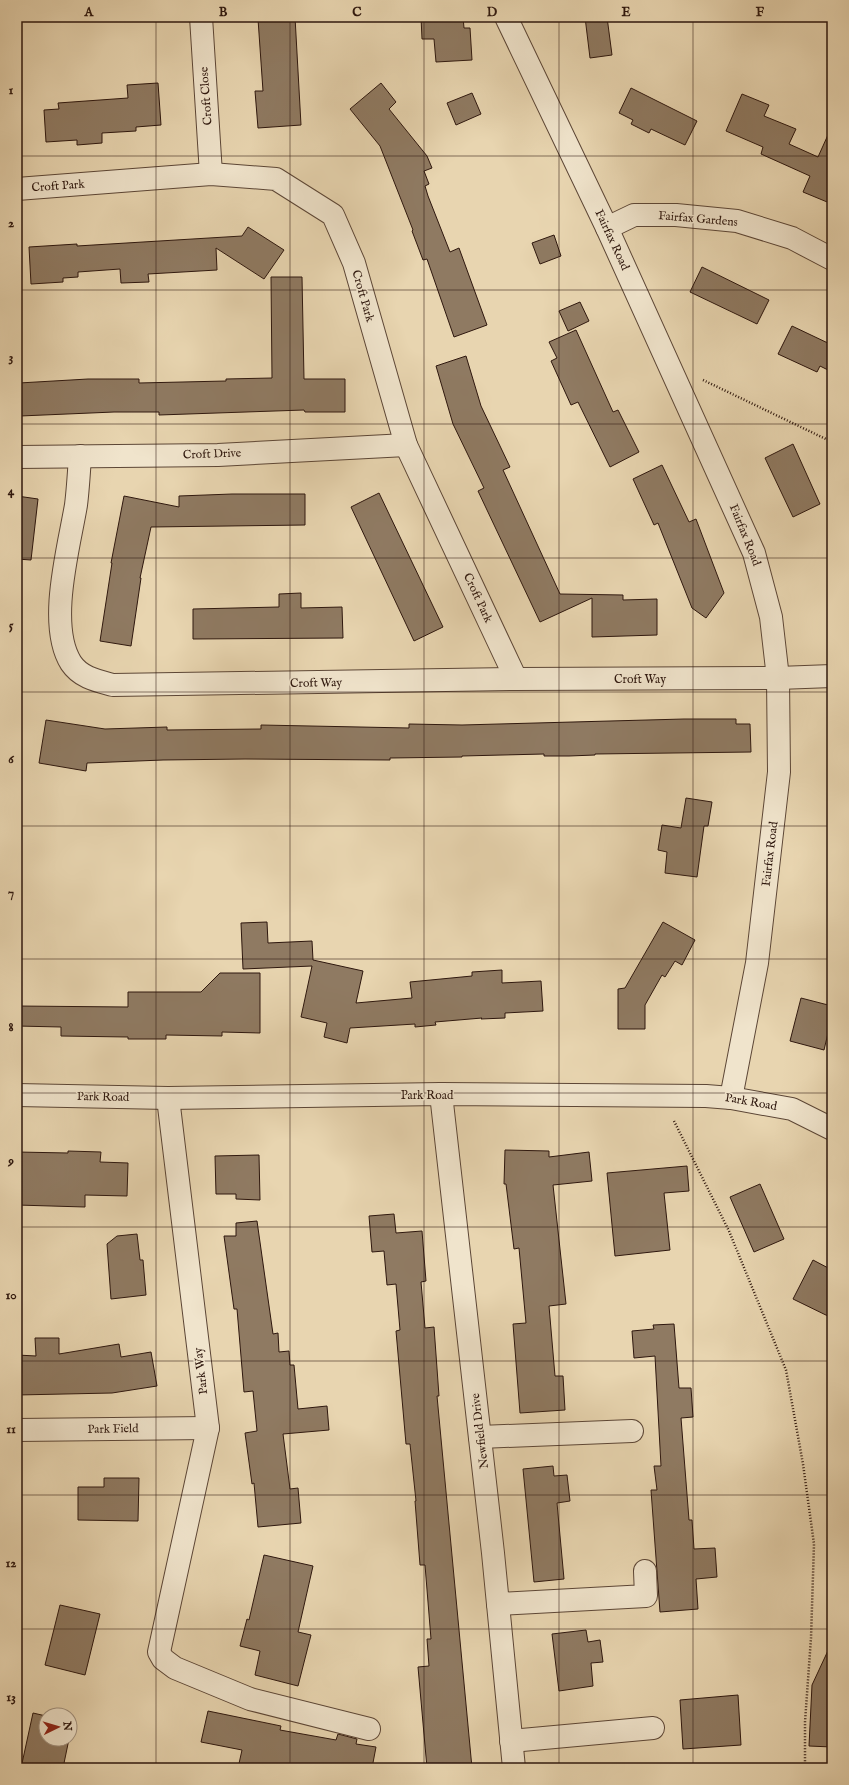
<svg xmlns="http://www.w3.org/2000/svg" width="849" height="1785" font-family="'IM FELL English',serif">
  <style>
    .building { fill: #8f7a62; stroke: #2e170e }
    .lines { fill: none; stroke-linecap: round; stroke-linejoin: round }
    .minor-casing { stroke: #5c4636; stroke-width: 24 }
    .path { stroke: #2e170e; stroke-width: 2.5; stroke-dasharray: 1 2; stroke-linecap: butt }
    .minor { stroke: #f0e4cc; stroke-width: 22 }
    .grid { fill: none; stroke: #2e170e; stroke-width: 1; stroke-opacity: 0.55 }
    .labels { text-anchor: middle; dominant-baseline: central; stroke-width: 3; stroke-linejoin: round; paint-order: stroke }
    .street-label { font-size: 12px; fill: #2e170e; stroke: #f0e4cc }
    .neatline { fill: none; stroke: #2e170e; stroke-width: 1.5 }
    .grid-label { font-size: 13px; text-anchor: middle; font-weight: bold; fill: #2e170e }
  </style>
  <rect width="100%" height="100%" fill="#e8d5b0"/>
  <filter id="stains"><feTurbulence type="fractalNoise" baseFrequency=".005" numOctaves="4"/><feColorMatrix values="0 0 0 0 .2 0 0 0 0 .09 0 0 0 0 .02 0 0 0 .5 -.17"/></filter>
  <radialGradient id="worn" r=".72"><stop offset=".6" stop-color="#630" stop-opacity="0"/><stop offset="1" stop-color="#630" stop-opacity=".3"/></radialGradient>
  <g class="building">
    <polygon points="295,17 301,125 258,128 255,91 263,91 258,19"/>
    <polygon points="421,17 463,17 464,28 470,28 472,60 436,62 434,39 422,39"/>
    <polygon points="585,17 607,17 612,55 590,58"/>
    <polygon points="158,83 161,125 136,127 136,131 102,133 102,143 77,145 77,140 46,142 44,110 59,109 58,103 128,98 127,85"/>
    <polygon points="381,83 396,102 389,109 427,156 432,168 424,171 429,184 425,186 428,196 450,252 459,248 487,325 454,337 427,259 423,260 412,231 413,230 380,146 350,109"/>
    <polygon points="631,88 697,121 685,145 651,129 649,133 631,124 633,120 619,113"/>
    <polygon points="472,93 481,114 456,125 447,103"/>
    <polygon points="742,94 769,105 764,116 796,129 789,144 818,157 832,126 832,204 803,192 810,176 761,154 763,147 726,131"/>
    <polygon points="248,227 284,250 264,279 216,248 217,270 148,274 149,282 121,283 120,269 78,272 78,277 63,278 63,282 31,284 29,247 77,244 77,246 242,236"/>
    <polygon points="554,235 561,256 540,264 532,243"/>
    <polygon points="702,267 769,300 757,324 690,292"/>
    <polygon points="271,277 302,277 304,379 345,379 345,412 305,412 304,410 159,415 159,412 114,412 20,416 19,383 88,379 139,379 139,383 226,381 226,379 272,378"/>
    <polygon points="580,302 589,321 568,331 559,311"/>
    <polygon points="792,326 832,345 832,372 820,366 817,372 778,354"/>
    <polygon points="576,330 613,412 618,410 639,452 610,467 578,402 571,405 551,361 557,358 549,342"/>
    <polygon points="466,356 481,406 510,467 503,470 560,594 623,595 623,600 657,599 657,635 592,637 592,598 540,622 478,491 484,488 453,424 436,366"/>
    <polygon points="793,444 820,504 793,517 765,458"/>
    <polygon points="662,465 689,522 696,519 724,593 706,618 692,608 658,523 654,525 633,479"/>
    <polygon points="379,493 443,627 414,641 351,507"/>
    <polygon points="232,494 305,494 305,525 151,527 140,578 141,578 131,646 100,641 112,563 111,563 124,496 179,507 179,496"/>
    <polygon points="17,496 38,499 31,560 17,559"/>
    <polygon points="301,593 301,608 342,607 343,638 193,639 193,609 279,607 279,594"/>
    <polygon points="684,719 736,719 736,724 750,724 751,752 595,754 595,755 569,756 544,756 544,754 462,756 462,757 390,758 390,760 245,759 163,760 87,763 86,771 39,763 46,720 105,729 167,727 167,730 261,729 261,725 409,728 409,724 462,725"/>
    <polygon points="686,798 712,802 708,826 704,826 697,877 665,873 667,852 658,850 662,825 681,828"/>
    <polygon points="267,922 268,943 312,941 313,960 363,971 356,1003 412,998 410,982 472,976 472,972 502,970 502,983 541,981 543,1011 505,1013 505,1018 481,1019 482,1018 435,1022 436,1025 415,1027 415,1024 350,1028 347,1043 324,1037 327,1023 301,1017 312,966 243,969 241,923"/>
    <polygon points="663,922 695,940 682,965 675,961 665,977 662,975 645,1005 645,1029 618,1029 618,989 625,988"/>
    <polygon points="220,973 260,973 260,1033 222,1032 222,1036 166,1035 166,1039 128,1039 128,1037 61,1036 61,1027 17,1026 17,1006 128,1007 128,992 201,992"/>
    <polygon points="801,998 832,1006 832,1016 824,1050 790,1041"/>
    <polygon points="505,1150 549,1151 549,1157 589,1152 592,1181 553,1185 566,1304 549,1306 555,1376 563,1376 565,1410 520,1413 513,1324 526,1323 519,1248 514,1249 506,1184 504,1184"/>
    <polygon points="68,1151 101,1152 100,1162 128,1163 127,1196 85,1195 85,1207 17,1205 17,1152 68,1153"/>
    <polygon points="259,1155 260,1200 236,1199 236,1194 216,1194 215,1156"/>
    <polygon points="687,1166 689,1191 664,1193 670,1250 615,1256 607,1173"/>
    <polygon points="760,1184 784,1239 754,1252 730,1197"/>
    <polygon points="394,1214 396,1233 422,1231 426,1281 421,1282 425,1328 434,1327 439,1396 437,1396 472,1768 427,1768 418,1667 429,1666 427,1639 431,1639 425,1565 420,1565 415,1501 416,1501 410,1444 406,1444 396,1331 400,1330 396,1284 387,1285 384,1251 372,1252 369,1216"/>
    <polygon points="257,1221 273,1334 278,1333 279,1352 289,1351 290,1365 294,1365 298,1409 327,1406 329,1430 283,1434 290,1489 298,1488 301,1523 258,1527 254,1483 252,1484 245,1433 257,1431 253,1391 244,1392 237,1309 234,1309 224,1236 236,1236 236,1223"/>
    <polygon points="137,1234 140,1260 143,1260 146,1295 111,1299 107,1244 117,1236"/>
    <polygon points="813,1260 832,1270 832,1318 793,1299"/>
    <polygon points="674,1324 679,1388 691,1388 693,1417 681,1418 689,1520 692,1520 694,1549 715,1548 717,1577 696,1579 698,1609 660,1612 651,1490 657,1490 654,1466 661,1466 655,1356 634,1358 632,1331 654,1329 653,1325"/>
    <polygon points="35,1338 59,1338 59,1354 119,1344 121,1357 151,1352 157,1386 112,1393 17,1395 17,1355 36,1356"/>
    <polygon points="553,1466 554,1476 567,1475 570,1501 557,1503 564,1579 534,1582 523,1469"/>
    <polygon points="104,1478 139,1478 138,1521 78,1520 78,1487 104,1487"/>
    <polygon points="264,1555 313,1566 298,1632 311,1635 298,1686 255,1675 260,1651 240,1646 247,1619 249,1620"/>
    <polygon points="60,1605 100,1614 85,1675 45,1665"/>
    <polygon points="586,1630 588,1642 600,1640 603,1662 591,1663 593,1686 559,1691 552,1634"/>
    <polygon points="832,1642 832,1747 809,1746 812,1685"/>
    <polygon points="738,1695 741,1745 683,1749 680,1700"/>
    <polygon points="208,1711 281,1726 280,1730 336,1740 338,1734 357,1739 356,1744 376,1747 372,1768 238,1768 242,1750 201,1742"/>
    <polygon points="33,1713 46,1716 46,1739 69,1739 63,1768 21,1768"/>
  </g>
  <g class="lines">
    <defs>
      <g id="minor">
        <polyline points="201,17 211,174"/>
        <polyline points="506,17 607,228 754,553 771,617 778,678 779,772 757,963 731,1098"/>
        <polyline points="17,189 211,174 276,179 333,215 354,263 406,445 516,679"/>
        <polyline points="607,228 634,215 676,215 737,221 792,238 832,259"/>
        <path d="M80,456C79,472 78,489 76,505C69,547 47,625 71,663C81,678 98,681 113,685L516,679L778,678L832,676"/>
        <polyline points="17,457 218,455 406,445"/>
        <polyline points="441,1094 493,1553 514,1768"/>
        <polyline points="17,1095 168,1098 441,1094 706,1096 731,1098 792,1109 832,1129"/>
        <polyline points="168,1098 208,1428 159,1652 163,1659 175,1668 250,1699 369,1729"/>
        <polyline points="17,1430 208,1428"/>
        <polyline points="480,1437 632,1431"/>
        <polyline points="498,1604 646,1596 645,1571"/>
        <polyline points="511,1741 653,1728"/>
      </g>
    </defs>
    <use href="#minor" class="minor-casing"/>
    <g class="path">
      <polyline points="703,380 832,442"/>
      <polyline points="674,1121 729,1231 786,1370 803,1464 814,1544 811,1638 805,1722 805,1768"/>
    </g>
    <use href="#minor" class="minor"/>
  </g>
  <path class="grid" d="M156,17V1768M290,17V1768M424,17V1768M559,17V1768M693,17V1768M17,156H832M17,290H832M17,424H832M17,558H832M17,692H832M17,826H832M17,959H832M17,1093H832M17,1227H832M17,1361H832M17,1495H832M17,1629H832"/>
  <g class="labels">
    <g class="street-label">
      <text transform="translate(206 96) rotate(-94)">Croft Close</text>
      <text transform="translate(58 186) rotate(-4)">Croft Park</text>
      <text transform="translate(698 219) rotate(5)">Fairfax Gardens</text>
      <text transform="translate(612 240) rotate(65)">Fairfax Road</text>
      <text transform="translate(363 296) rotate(74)">Croft Park</text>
      <text transform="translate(212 454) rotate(-2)">Croft Drive</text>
      <text transform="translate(745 535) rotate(68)">Fairfax Road</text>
      <text transform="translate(478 598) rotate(65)">Croft Park</text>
      <text x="640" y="679">Croft Way</text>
      <text transform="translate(316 683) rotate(-1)">Croft Way</text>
      <text transform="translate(770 854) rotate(-83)">Fairfax Road</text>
      <text x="427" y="1095">Park Road</text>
      <text transform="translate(103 1097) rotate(1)">Park Road</text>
      <text transform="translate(751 1102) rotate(10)">Park Road</text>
      <text transform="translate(201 1371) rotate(-97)">Park Way</text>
      <text transform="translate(113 1429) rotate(-1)">Park Field</text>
      <text transform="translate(480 1431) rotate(-97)">Newfield Drive</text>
    </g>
  </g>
  <rect width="849" height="1785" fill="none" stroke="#e8d5b0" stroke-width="44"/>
  <g transform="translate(58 1727) rotate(85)"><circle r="19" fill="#f0e4cc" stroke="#a29280"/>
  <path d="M0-3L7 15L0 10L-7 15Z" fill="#8f2418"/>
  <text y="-6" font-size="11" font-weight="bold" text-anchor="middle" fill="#2e170e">N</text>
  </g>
  <rect x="22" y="22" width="805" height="1741" class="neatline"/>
  <g class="grid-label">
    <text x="89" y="16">A</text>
    <text x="223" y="16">B</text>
    <text x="357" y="16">C</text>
    <text x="492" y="16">D</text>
    <text x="626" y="16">E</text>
    <text x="760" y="16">F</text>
    <text x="11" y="94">1</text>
    <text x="11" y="227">2</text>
    <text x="11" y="361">3</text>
    <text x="11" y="495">4</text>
    <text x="11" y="629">5</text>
    <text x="11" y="763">6</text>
    <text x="11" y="897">7</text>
    <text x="11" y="1031">8</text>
    <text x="11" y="1165">9</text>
    <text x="11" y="1299">10</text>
    <text x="11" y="1433">11</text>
    <text x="11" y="1567">12</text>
    <text x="11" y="1701">13</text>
  </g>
  <rect width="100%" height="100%" filter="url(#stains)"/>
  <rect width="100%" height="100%" fill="url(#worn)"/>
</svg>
